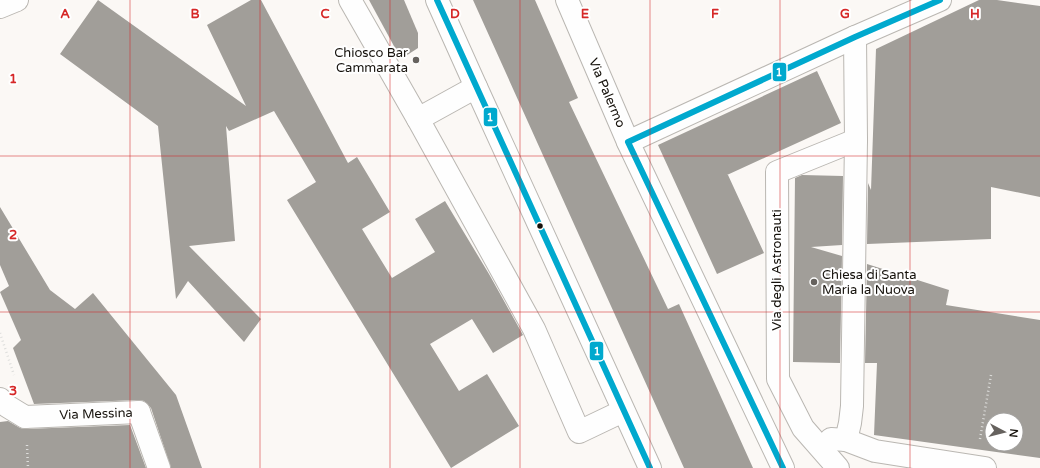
<svg xmlns="http://www.w3.org/2000/svg" width="1040" height="468" font-family="'Varela Round',sans-serif">
  <style>
    .building { fill: #a19e99; fill-rule: evenodd }
    .lines { fill: none; stroke-linecap: round; stroke-linejoin: round }
    .pedestrian-casing { stroke: #bab7b2; stroke-width: 24 }
    .minor-casing { stroke: #bab7b2; stroke-width: 24 }
    .tertiary-casing { stroke: #bab7b2; stroke-width: 24 }
    .path { stroke: #dededc; stroke-width: 2.5; stroke-dasharray: 1 3; stroke-linecap: butt }
    .pedestrian { stroke: #fefefe; stroke-width: 22 }
    .minor { stroke: #fefefe; stroke-width: 22 }
    .tertiary { stroke: #fefefe; stroke-width: 22 }
    .bus-1-casing { stroke: #fff; stroke-width: 9 }
    .bus-1 { stroke: #00a9ce; stroke-width: 6 }
    .grid { fill: none; stroke: #d62828; stroke-width: 1; stroke-opacity: 0.55 }
    .poi-dot { fill: #66625e; stroke: #fff; stroke-width: 1.5 }
    .bus-dot { fill: #16120c; stroke: #fff; stroke-width: 1.5 }
    .labels { text-anchor: middle; dominant-baseline: central; stroke-width: 4; stroke-linejoin: round; paint-order: stroke }
    .poi-label { font-size: 13px; fill: #16120c; stroke: #fff; text-anchor: end }
    .street-label { font-size: 13px; fill: #16120c; stroke: #fff }
    .grid-label { font-size: 13px; text-anchor: middle; font-weight: bold; fill: #d62828; stroke: #fff; stroke-width: 4; stroke-linejoin: round; paint-order: stroke }
    .line-badge { stroke: #fff; stroke-width: 1.5 }
    .badge-label { font-size: 11px; text-anchor: middle; font-weight: bold; fill: #fff }
  </style>
  <rect width="100%" height="100%" fill="#fbf8f5"/>
  <g class="building">
    <polygon points="98,0 246,106 207,25 251,0 261,0 348,163 357,157 390,212 362,229 392,278 435,252 415,219 445,201 489,274 523,335 493,353 472,319 430,344 459,391 487,374 519,426 451,468 287,200 316,182 274,111 229,131 226,126 235,241 189,246 261,319 244,342 188,281 176,299 158,126 60,54"/>
    <polygon points="369,0 404,0 418,33 418,48 401,59"/>
    <polygon points="473,0 535,0 578,98 569,102 668,309 679,304 753,468 684,468"/>
    <polygon points="979,0 997,0 1040,6 1040,197 991,187 991,239 867,244 868,183 871,190 876,49"/>
    <polygon points="817,71 841,123 727,175 728,175 764,253 717,274 658,145"/>
    <polygon points="802,175 843,176 842,245 811,247 842,256 840,363 793,362 795,178"/>
    <polygon points="0,207 50,290 75,309 93,293 176,395 202,468 171,468 151,408 144,401 138,400 34,404 13,348 21,340 0,292 9,286 0,265"/>
    <path d="M867,264L949,290L946,305L1040,320V458L874,435L877,363H865ZM992,420H1016V444H992Z"/>
    <polygon points="8,421 20,428 26,429 130,425 146,468 0,468 0,422"/>
  </g>
  <g class="lines">
    <defs>
      <polyline id="pedestrian" points="25,417 139,412"/>
      <g id="minor">
        <polyline points="350,0 418,119 476,87"/>
        <polyline points="567,0 628,142"/>
        <polyline points="0,7 17,0"/>
        <polyline points="418,119 534,329 579,432 623,411"/>
        <polyline points="0,399 7,406 25,417"/>
        <polyline points="139,412 159,468"/>
        <polyline points="831,439 846,440 875,451 985,468"/>
        <polyline points="846,440 850,423 852,406 856,140 855,37"/>
        <polyline points="838,468 803,428 778,379 777,172 856,140"/>
      </g>
      <g id="tertiary">
        <polyline points="437,0 476,87 650,468"/>
        <polyline points="783,468 628,142 855,37 940,0"/>
      </g>
    </defs>
    <use href="#pedestrian" class="pedestrian-casing"/>
    <use href="#minor" class="minor-casing"/>
    <use href="#tertiary" class="tertiary-casing"/>
    <g class="path">
      <polyline points="0,333 14,375"/>
      <polyline points="980,439 991,375"/>
      <polyline points="27,445 28,468"/>
    </g>
    <use href="#pedestrian" class="pedestrian"/>
    <use href="#minor" class="minor"/>
    <use href="#tertiary" class="tertiary"/>
    <defs>
      <g id="bus-1">
        <polyline points="437,0 650,468"/>
        <polyline points="783,468 628,142 855,37 940,0"/>
      </g>
    </defs>
    <use href="#bus-1" class="bus-1-casing"/>
    <use href="#bus-1" class="bus-1"/>
  </g>
  <path class="grid" d="M130,0V468M260,0V468M390,0V468M520,0V468M650,0V468M780,0V468M910,0V468M0,156H1040M0,312H1040"/>
  <g class="poi-dot">
    <circle cx="416" cy="60" r="4"/>
    <circle cx="814" cy="282" r="4"/>
  </g>
  <circle class="bus-dot" cx="540" cy="226" r="3.5"/>
  <g class="labels">
    <g class="poi-label">
      <text x="408" y="53">Chiosco Bar<tspan x="408" dy="15">Cammarata</tspan></text>
      <text x="822" y="275" text-anchor="start">Chiesa di Santa<tspan x="822" dy="15">Maria la Nuova</tspan></text>
    </g>
    <g class="street-label">
      <text transform="translate(607 93) rotate(67)">Via Palermo</text>
      <text transform="translate(777 270) rotate(-90)">Via degli Astronauti</text>
      <text transform="translate(96 414) rotate(-2)">Via Messina</text>
    </g>
  </g>
  <g class="grid-label">
    <text x="65" y="18">A</text>
    <text x="195" y="18">B</text>
    <text x="325" y="18">C</text>
    <text x="455" y="18">D</text>
    <text x="585" y="18">E</text>
    <text x="715" y="18">F</text>
    <text x="845" y="18">G</text>
    <text x="975" y="18">H</text>
    <text x="13" y="83">1</text>
    <text x="13" y="239">2</text>
    <text x="13" y="395">3</text>
  </g>
  <g class="line-badge">
    <rect x="772" y="62" width="15" height="20" rx="4" fill="#00a9ce"/>
    <rect x="483" y="107" width="15" height="20" rx="4" fill="#00a9ce"/>
    <rect x="589" y="341" width="15" height="20" rx="4" fill="#00a9ce"/>
  </g>
  <g class="badge-label">
    <text x="779" y="76">1</text>
    <text x="490" y="121">1</text>
    <text x="597" y="355">1</text>
  </g>
  <g transform="translate(1004 432) rotate(97)"><circle r="19" fill="#ffffff" stroke="#a2a09e"/>
  <path d="M0-3L7 15L0 10L-7 15Z" fill="#66625e"/>
  <text y="-6" font-size="11" font-weight="bold" text-anchor="middle" fill="#16120c">N</text>
  </g>
</svg>
